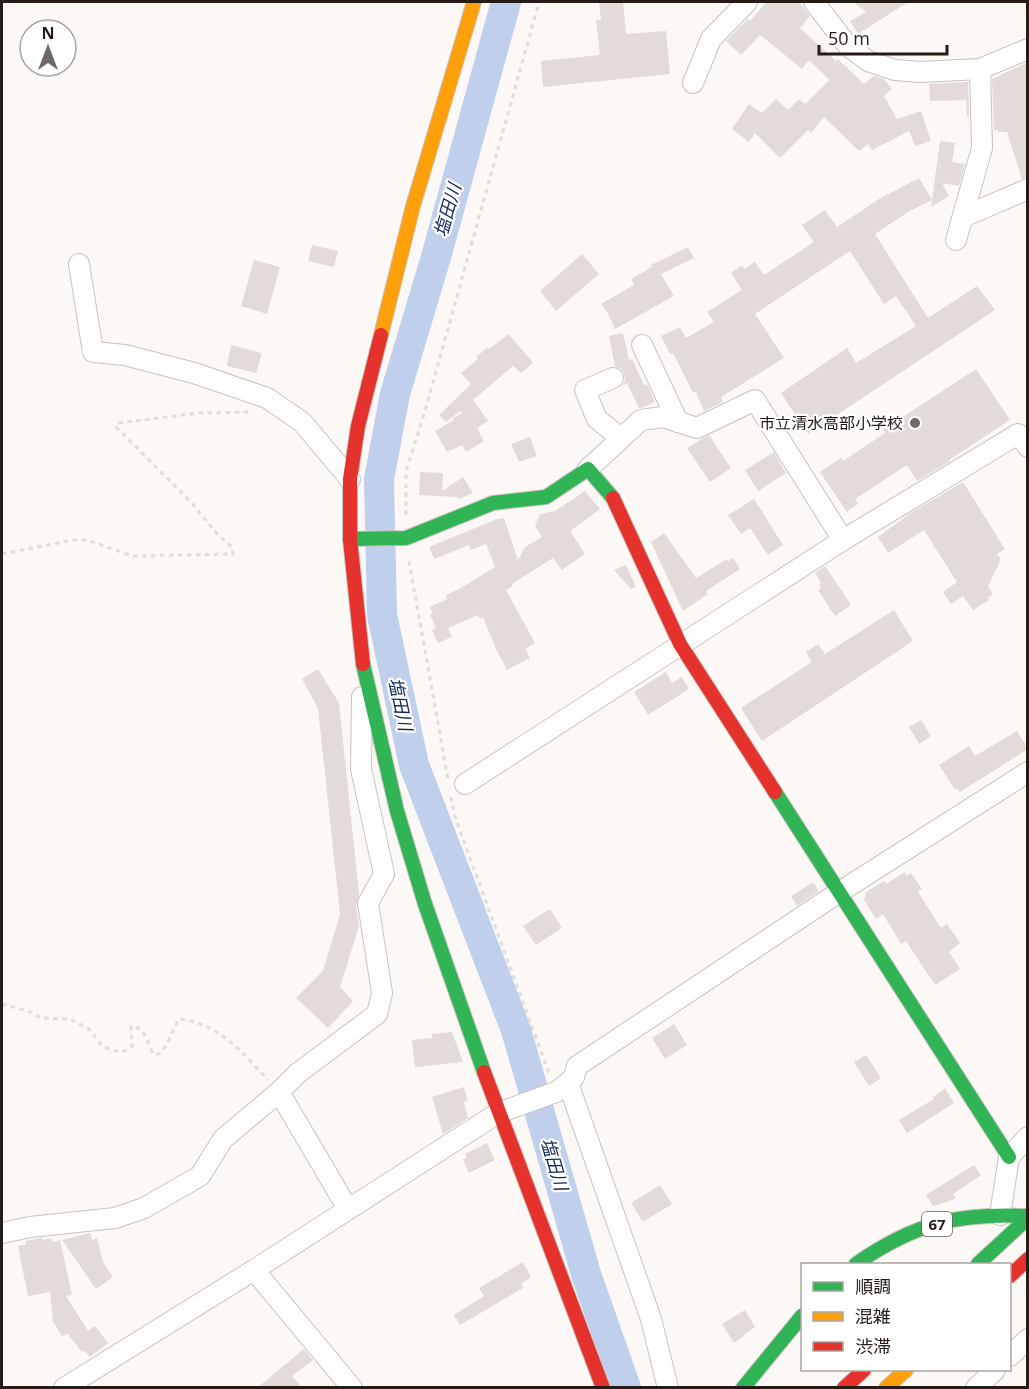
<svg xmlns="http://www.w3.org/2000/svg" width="1029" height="1389" font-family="'Open Sans','Noto Sans JP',sans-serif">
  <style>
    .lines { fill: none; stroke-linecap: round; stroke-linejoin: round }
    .river { stroke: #c0cfeb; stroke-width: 30 }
    .building { fill: #e3dbd9 }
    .street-casing { stroke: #c9c3c0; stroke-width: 22 }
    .fast-casing { stroke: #c9c3c0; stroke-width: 16 }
    .slow-casing { stroke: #c9c3c0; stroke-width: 16 }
    .jam-casing { stroke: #c9c3c0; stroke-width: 16 }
    .path { stroke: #dfdedc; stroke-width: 3; stroke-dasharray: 4.5 4.5; stroke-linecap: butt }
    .street { stroke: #fefefe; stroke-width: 20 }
    .fast { stroke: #30b455; stroke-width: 14 }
    .slow { stroke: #ff9f0a; stroke-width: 14 }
    .jam { stroke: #e5322d; stroke-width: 14 }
    .poi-dot { fill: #716965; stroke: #fff; stroke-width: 2 }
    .labels { text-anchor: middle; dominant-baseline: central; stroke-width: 4.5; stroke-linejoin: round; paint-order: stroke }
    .shield { fill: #fff; stroke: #67605d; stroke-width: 1.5 }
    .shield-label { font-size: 15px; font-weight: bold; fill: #261c17 }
    .poi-label { font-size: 16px; fill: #261c17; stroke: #fff; text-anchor: end }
    .water-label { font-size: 18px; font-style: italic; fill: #12295b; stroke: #fff }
  </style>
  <rect width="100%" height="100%" fill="#fbf8f6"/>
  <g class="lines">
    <polyline class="river" points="506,2 436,257 395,394 379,479 382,615 414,765 516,1030 586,1274 626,1388"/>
  </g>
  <g class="building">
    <polygon points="599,2 623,2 626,34 666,31 670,74 543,87 541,61 600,55 596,20 601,20"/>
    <polygon points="766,2 799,2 810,16 800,28 836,61 838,59 864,84 874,76 884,79 892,89 884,96 897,119 921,111 931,141 915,146 909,131 872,150 868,144 859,151 824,117 811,133 808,130 780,158 755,133 749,142 732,129 749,104 762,113 776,99 788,110 799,99 805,104 830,80 809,60 802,69 760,35 741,55 726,41 748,19 750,21"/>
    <polygon points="853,2 908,2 858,34 850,21 866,12"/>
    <polygon points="1028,62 1028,177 1022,179 1007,132 998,132 998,130 994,130 992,79"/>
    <polygon points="968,82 969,116 967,116 966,100 930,101 929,84"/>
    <polygon points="940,141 955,143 952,162 965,164 959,186 942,183 949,196 931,207"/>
    <polygon points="919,178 932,200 908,212 875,234 928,318 977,286 995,310 808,434 781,393 847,348 856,363 916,326 896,296 884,304 850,251 755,314 784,358 721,397 723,402 704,411 696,392 693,393 673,353 670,354 661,336 680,327 686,338 714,322 707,312 742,290 731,273 742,265 744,269 755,262 764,275 814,242 802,225 825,210 837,227 879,199"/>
    <polygon points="312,245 338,251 334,267 308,261"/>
    <polygon points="688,247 694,258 661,274 674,296 615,329 608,313 601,304 634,285 631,279 652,267 651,265"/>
    <polygon points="582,254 599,274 556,311 540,291"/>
    <polygon points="254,260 280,267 267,314 241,306"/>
    <polygon points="623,333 629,360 632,359 644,385 647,384 655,402 641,408 639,408 627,383 622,386 625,380 624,374 621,369 615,366 609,336"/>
    <polygon points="509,334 533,363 521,373 513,366 473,400 488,421 477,428 484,441 466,452 462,445 447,452 435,431 454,420 453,418 462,413 460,411 446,422 439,415 471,384 461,373 478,359 476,357 488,347 489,349"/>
    <polygon points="231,345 262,353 256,373 227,366"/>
    <polygon points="976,369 1010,420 949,460 950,461 917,481 907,465 855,499 858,504 847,512 820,472 841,458 843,461 885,433 883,430"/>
    <polygon points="709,435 731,468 710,482 687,448"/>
    <polygon points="530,437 537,456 519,462 511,444"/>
    <polygon points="774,452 786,473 758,491 745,470"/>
    <polygon points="420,472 443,473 442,491 463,477 473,493 459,499 457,497 419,495"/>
    <polygon points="963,482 1005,549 997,554 1001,559 988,586 993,594 988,598 989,600 973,610 963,596 951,604 943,592 957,582 924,530 888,553 878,537 912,512"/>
    <polygon points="585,491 600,509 570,531 585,554 562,570 553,558 512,584 513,586 506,590 535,643 525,649 530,658 507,670 496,649 483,617 480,619 478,615 448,628 452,637 438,643 432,630 436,628 430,615 433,614 430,607 447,599 446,595 461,588 495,567 486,544 471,550 469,545 434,559 429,547 497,519 504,518 518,560 525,547 542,537 535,526 540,514 555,511"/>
    <polygon points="754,499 783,545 768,555 750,528 741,534 728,515"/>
    <polygon points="664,533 696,578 727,559 728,561 733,558 740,569 706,591 708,594 683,611 651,542"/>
    <polygon points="626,565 636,587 631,589 614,570"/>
    <polygon points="825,566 851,605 835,616 818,590 821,588 819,585 821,583 815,573"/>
    <polygon points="894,610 913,641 762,741 741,708 812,662 806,652 818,644 825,654"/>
    <polygon points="318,669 339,703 359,894 356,905 359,926 340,987 353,1001 328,1028 296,998 323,971 340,914 318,708 302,679"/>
    <polygon points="666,672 672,683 682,677 689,689 648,715 634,692"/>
    <polygon points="921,720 931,736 919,744 909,727"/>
    <polygon points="1017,731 1028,749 960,792 957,788 955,790 939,765 969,746 975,756"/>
    <polygon points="905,872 907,876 911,873 922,889 918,892 941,928 947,924 960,943 949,952 960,969 935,985 906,941 901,944 883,914 876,919 864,900 866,892 884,881 886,884"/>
    <polygon points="813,882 819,891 797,906 791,896"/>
    <polygon points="550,909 562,928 536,945 523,926"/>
    <polygon points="674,1024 687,1045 665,1059 652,1038"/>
    <polygon points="452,1032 463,1062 415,1067 412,1040 432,1038 432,1034"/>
    <polygon points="866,1055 881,1078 869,1086 854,1062"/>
    <polygon points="464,1087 468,1101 464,1102 468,1118 443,1134 432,1097"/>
    <polygon points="945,1088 954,1103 907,1133 899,1120 934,1099 933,1097"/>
    <polygon points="487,1143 495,1160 469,1173 463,1160 467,1157 465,1154"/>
    <polygon points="974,1165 981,1175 953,1194 956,1198 950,1201 933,1206 926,1195"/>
    <polygon points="660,1185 672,1204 643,1222 631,1203"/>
    <polygon points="90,1233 92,1240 97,1238 103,1262 113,1277 96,1289 62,1240"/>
    <polygon points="42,1238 42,1240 51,1238 52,1242 60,1240 72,1295 66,1296 88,1331 95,1326 108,1343 90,1357 84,1350 82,1352 68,1334 62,1336 53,1322 50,1292 28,1296 18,1246 26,1244 25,1241"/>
    <polygon points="523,1262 531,1277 521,1284 523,1288 460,1325 454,1315 484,1296 479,1288"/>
    <polygon points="745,1310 755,1327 734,1343 722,1324"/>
    <polygon points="304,1349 313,1360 292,1376 302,1388 257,1388"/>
  </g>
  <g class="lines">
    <defs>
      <g id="street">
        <polyline points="814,2 848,46 868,61 895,70 920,72 980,69 1028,49"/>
        <polyline points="693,83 711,39 747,2"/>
        <polyline points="963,217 1028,189"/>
        <polyline points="956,240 982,148 980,69"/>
        <polyline points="79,264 93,352 125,355 194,373 267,398 302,422 350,479"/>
        <polyline points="642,345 678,422"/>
        <polyline points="613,378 585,390 597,419 621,438"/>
        <polyline points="588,469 641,420 663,417 697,428 755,400 843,540"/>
        <polyline points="465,784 843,540 1018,434 1028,447"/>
        <polyline points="348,1209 279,1092 298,1073 377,1014 382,993 368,903 384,874 361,769 362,697"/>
        <polyline points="1000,1215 1009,1157 1028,1137"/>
        <polyline points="2,1233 30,1227 115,1218 144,1208 200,1176 223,1139 279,1092"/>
        <polyline points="254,1270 352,1388"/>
        <polyline points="1010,1356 1028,1339"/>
        <polyline points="64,1388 254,1270 498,1113 556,1092 568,1083"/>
        <polyline points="668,1388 651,1319 568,1083 574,1077 577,1066 838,893 1028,772"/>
        <polyline points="976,1388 995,1370"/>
      </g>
      <g id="fast">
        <polyline points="350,539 406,538 493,503 546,497 588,469 613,498"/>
        <polyline points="363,664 397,811 425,904 484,1072"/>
        <polyline points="775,792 1009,1157"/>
        <path d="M856,1264C915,1223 957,1213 1028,1216"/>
        <polyline points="978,1264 1028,1218"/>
        <polyline points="743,1388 802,1316"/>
      </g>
      <g id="slow">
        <polyline points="381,335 413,206 474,2"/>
        <polyline points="886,1388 906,1370"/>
      </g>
      <g id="jam">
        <polyline points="613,498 680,644 775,792"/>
        <polyline points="363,664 350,539 350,479 358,426 381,335"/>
        <polyline points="484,1072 603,1388"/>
        <polyline points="1010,1276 1028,1259"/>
        <polyline points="844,1388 864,1370"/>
      </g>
    </defs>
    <use href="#street" class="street-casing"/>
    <use href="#fast" class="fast-casing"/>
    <use href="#slow" class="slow-casing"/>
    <use href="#jam" class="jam-casing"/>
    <g class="path">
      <polyline points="406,515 406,471 425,411 539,2"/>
      <polyline points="2,554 73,540 87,540 133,556 233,554 232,547 218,535 191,502 116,427 118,423 200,413 250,412"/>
      <polyline points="409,561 448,779"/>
      <polyline points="451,797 455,817 550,1076"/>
      <path d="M2,1004L28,1011L41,1018L70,1019L89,1029L102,1046L114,1051H125L132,1046L131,1026C145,1027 148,1043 153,1054H159C168,1045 172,1031 179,1019C219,1023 243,1053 268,1080"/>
    </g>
    <use href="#street" class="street"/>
    <use href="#fast" class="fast"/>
    <use href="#slow" class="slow"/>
    <use href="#jam" class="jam"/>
  </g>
  <circle class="poi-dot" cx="915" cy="423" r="6"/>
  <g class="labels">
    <rect class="shield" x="922" y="1212" width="30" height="24" rx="4.5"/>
    <g class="shield-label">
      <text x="937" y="1224">67</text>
    </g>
    <g class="poi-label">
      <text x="903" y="423">市立清水高部小学校</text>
    </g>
    <g class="water-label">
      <text transform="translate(447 210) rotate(-74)">塩田川</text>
      <text transform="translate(401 704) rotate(78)">塩田川</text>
      <text transform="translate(555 1164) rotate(74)">塩田川</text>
    </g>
  </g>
  <rect width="1029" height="1389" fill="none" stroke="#261c17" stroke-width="6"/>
  <rect x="801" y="1263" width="210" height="108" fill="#ffffff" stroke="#a8a4a2" stroke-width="1.5"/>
  <rect x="813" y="1282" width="30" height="9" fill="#30b455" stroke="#a8a4a2" stroke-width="1.5"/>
  <text x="855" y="1293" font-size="18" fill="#261c17">順調</text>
  <rect x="813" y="1312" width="30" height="9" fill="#ff9f0a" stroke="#a8a4a2" stroke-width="1.5"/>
  <text x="855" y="1323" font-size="18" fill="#261c17">混雑</text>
  <rect x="813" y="1342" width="30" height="9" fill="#e5322d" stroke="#a8a4a2" stroke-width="1.5"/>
  <text x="855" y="1353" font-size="18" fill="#261c17">渋滞</text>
  <g transform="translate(48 48)"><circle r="28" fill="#ffffff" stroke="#a8a4a2" stroke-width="1.5"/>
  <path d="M0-4.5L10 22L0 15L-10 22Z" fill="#716965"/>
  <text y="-9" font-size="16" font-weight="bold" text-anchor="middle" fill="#261c17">N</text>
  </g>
  <path d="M819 45v9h128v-9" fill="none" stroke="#261c17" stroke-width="3"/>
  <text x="828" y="45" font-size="18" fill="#261c17" stroke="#ffffff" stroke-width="4.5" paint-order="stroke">50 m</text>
</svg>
